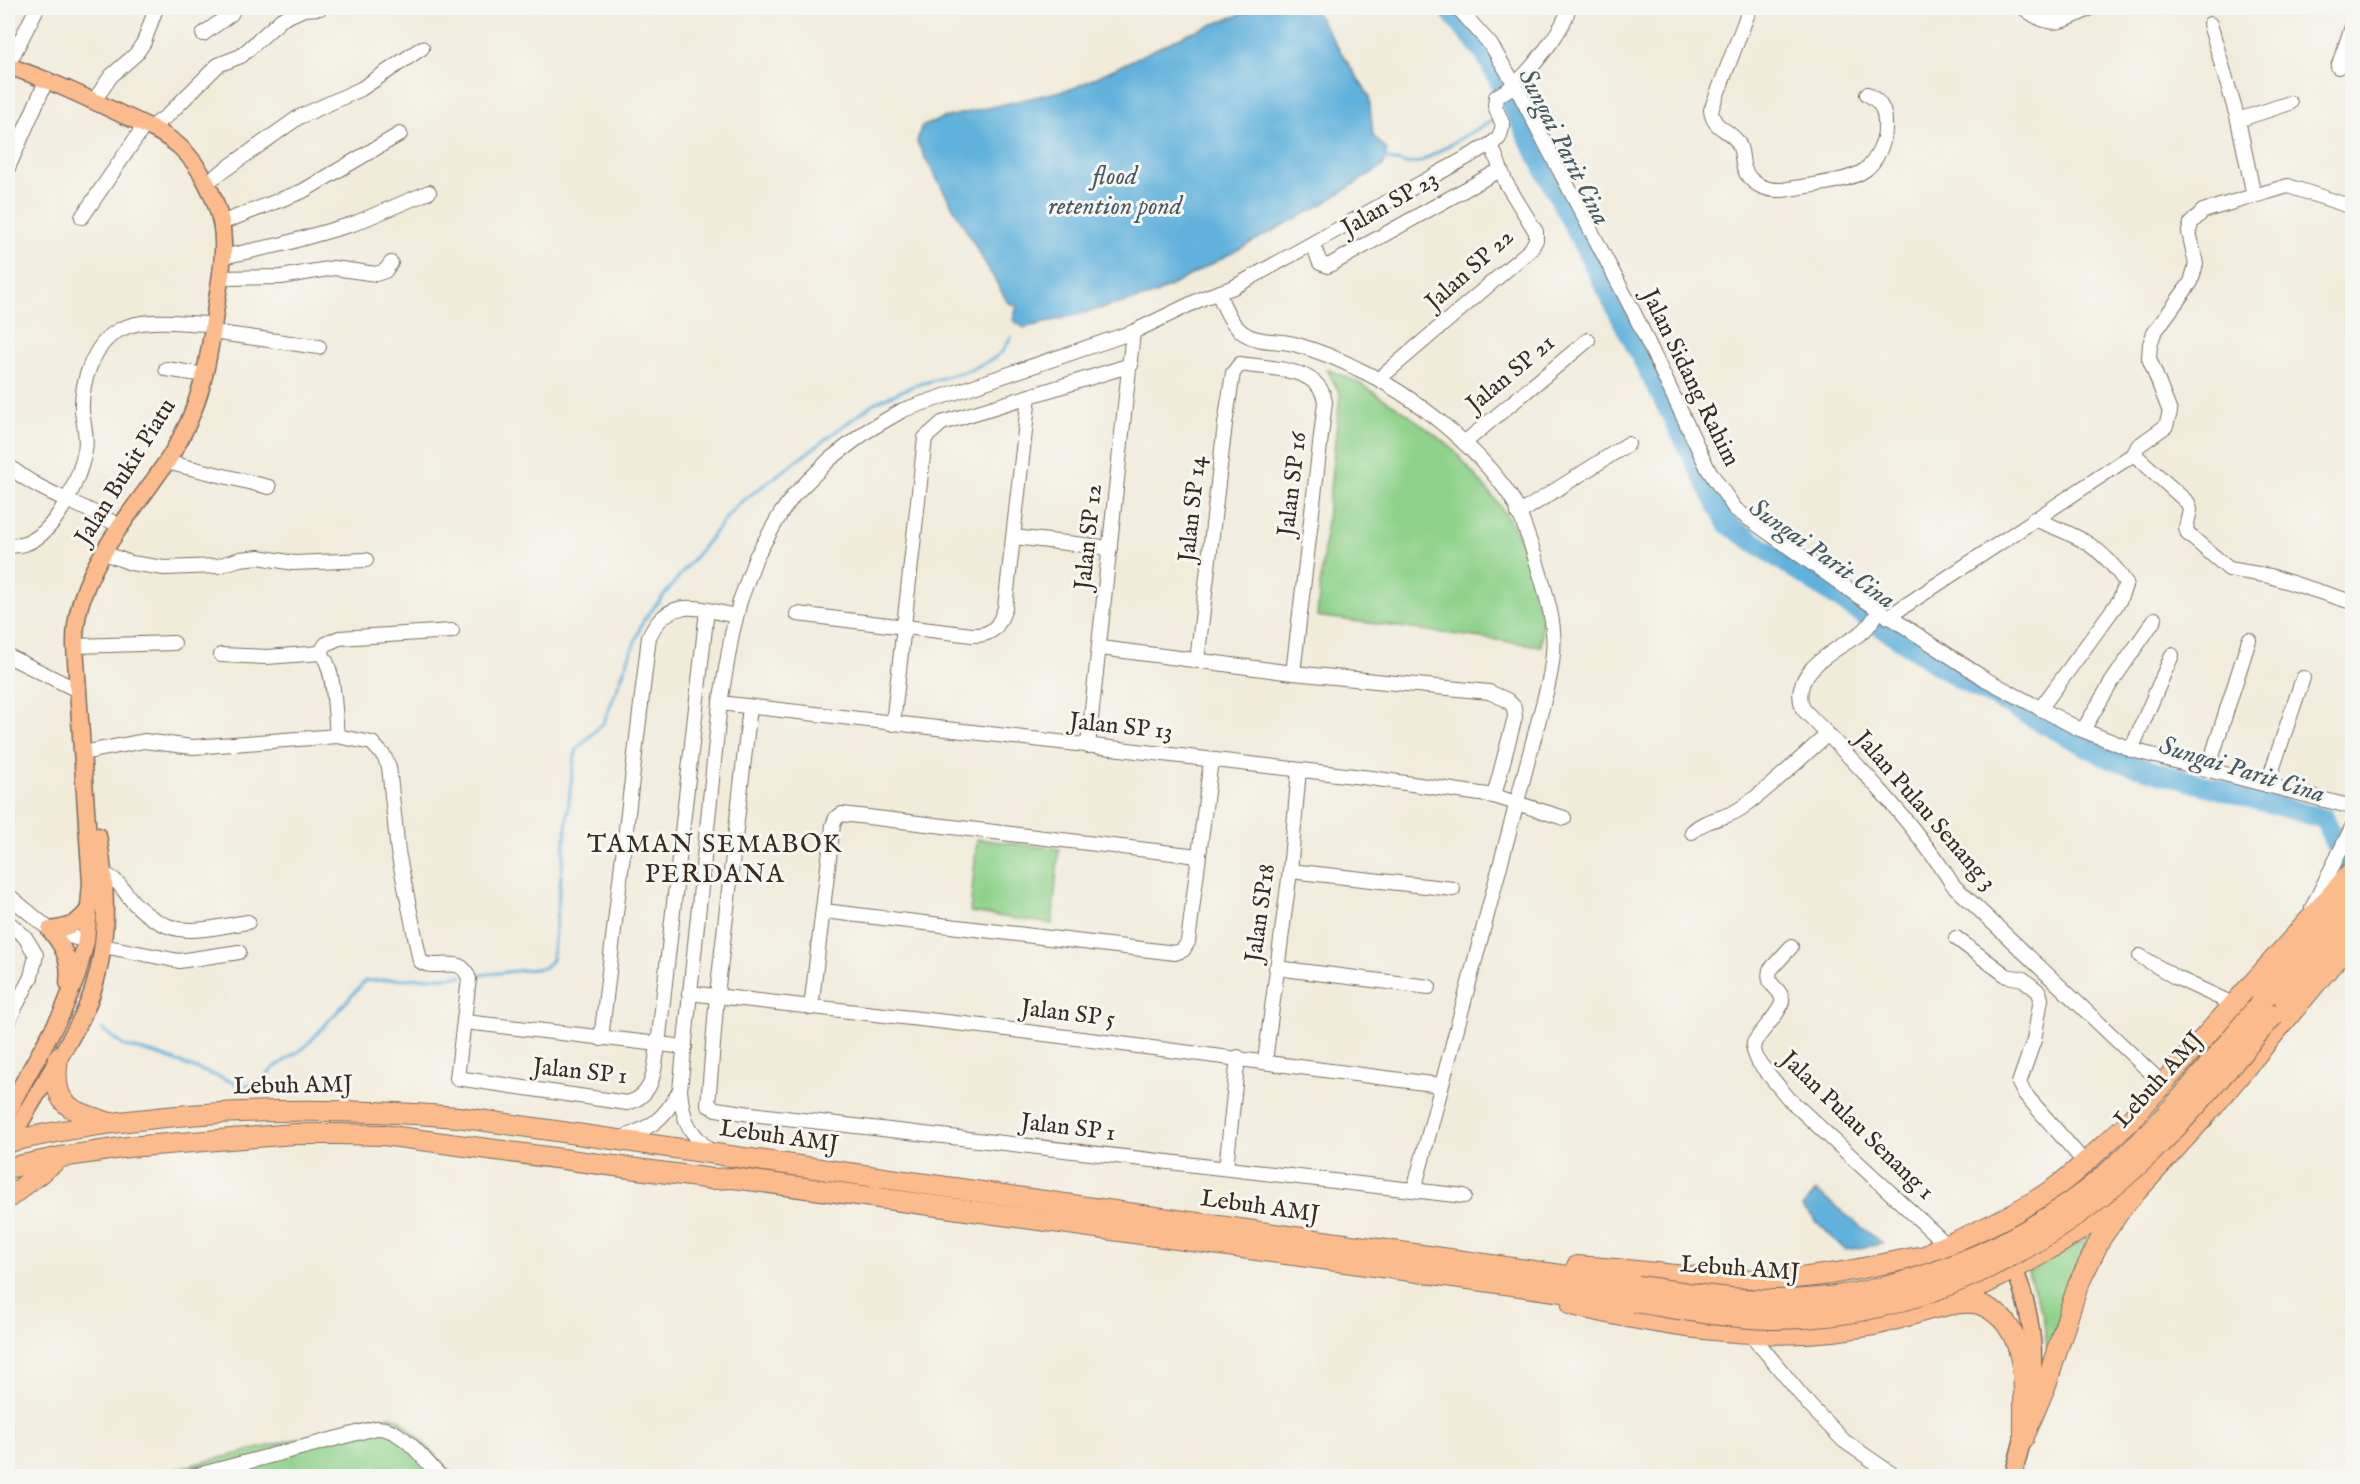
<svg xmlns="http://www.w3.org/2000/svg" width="2360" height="1484" font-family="'IM FELL English',serif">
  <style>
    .green { fill: #8fd28b; stroke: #657e54; stroke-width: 1.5 }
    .water { fill: #60b1db; stroke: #4e6e7c; stroke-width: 1.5 }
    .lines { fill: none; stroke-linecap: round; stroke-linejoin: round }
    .stream { stroke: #60b1db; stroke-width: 3 }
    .river { stroke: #60b1db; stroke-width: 20 }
    .minor-casing { stroke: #7b6e60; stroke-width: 16 }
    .major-casing { stroke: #7b6e60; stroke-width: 19 }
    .highway-casing { stroke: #7b6e60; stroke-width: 22 }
    .minor { stroke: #fff; stroke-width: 14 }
    .major { stroke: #fbbb8c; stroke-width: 16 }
    .highway { stroke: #fbbb8c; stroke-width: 20 }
    .highway-bridge-casing { stroke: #7b6e60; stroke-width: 22; stroke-linecap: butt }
    .highway-bridge { stroke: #fbbb8c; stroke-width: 20 }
    .labels { text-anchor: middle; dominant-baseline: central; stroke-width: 6; stroke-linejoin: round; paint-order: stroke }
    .street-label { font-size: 24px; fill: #3b2a1e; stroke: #f6f6f2 }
    .water-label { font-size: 26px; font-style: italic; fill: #485960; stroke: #f6f6f2 }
    .neighbourhood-label { font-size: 26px; letter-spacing: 1.5px; fill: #3b2a1e; stroke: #f6f6f2 }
  </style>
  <rect width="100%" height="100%" fill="#f6f6f2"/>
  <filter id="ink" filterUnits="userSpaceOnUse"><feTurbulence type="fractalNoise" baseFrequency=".0167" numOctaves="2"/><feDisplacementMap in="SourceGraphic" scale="12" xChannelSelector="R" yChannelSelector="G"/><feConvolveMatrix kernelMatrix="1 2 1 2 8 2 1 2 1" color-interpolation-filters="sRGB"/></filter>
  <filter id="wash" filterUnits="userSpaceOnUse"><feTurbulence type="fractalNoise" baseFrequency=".008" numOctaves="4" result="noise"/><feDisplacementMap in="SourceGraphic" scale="24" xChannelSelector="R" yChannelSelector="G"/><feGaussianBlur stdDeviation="1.35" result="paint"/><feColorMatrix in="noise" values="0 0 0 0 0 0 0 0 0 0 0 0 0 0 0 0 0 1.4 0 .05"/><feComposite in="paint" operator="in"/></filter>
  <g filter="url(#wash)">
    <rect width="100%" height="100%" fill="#f1ebda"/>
    <g class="green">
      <polygon points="1327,369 1357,382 1402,410 1451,447 1498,503 1523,541 1542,620 1541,646 1317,616 1340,394"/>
      <polygon points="977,839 1059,849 1052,924 970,912"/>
      <polygon points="2095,1234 2049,1365 2043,1316 2028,1272"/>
      <polygon points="391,1416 401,1420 455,1476 146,1476"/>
    </g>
    <g class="water">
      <polygon points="1258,8 1313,8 1369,96 1373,136 1387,150 1383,166 1321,205 1154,295 1024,328 1013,320 1017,306 1008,303 926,160 917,142 921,127 943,118 1074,88 1189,33"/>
      <polygon points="1816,1191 1883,1244 1845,1250 1802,1207"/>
    </g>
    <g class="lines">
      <g class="stream">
        <polyline points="1383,158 1408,164 1420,162 1496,118"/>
        <polyline points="471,976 544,968 552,960 573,765 577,749 604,722 643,621 736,506 874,403 913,386 970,370 993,359 1003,351 1011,337"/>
        <polyline points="102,1029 124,1046 156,1054 241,1085 256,1085 275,1067 305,1047 365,981 462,976"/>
      </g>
      <polyline class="river" points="1447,8 1485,54 1727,524 1956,677 2110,759 2325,819 2352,882"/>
    </g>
  </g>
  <g filter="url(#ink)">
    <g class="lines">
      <defs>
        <g id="minor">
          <polyline points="1458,8 1491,45 1515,85 1634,313 1708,469 1735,509 1861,598 1985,679 2077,728 2136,751 2352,807"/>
          <path d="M1750,8L1711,110C1713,129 1727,128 1737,141C1743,149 1741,159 1744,168C1750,185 1767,191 1783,190C1803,186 1849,182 1865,170C1876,162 1885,142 1885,129C1886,112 1882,102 1867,94"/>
          <path d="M2024,8C2051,30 2061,22 2091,8"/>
          <polyline points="2210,24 2238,120 2254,196"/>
          <polyline points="203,34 231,14 234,8"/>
          <polyline points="8,65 37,8"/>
          <polyline points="2338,67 2352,27"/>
          <polyline points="94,101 111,76 136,54 144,42 156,8"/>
          <polyline points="2238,120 2290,103"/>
          <polyline points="150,128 167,116 218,65 241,56 282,19 304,9 320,8"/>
          <polyline points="8,168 47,79"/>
          <polyline points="206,183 299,117 361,89 422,48"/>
          <polyline points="82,217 145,125"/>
          <polyline points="221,223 303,191 400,134"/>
          <polyline points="1313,244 1320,263 1328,266 1500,170"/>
          <polyline points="222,257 283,244 353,224 429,192"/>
          <polyline points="220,278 281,277 334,268 376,274 385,271 391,263"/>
          <path d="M1218,293C1224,306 1230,323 1242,332C1256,343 1278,340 1294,344C1315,350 1339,359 1358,369C1412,394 1477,446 1511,497C1524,517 1552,606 1553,631C1555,650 1552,667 1548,685L1414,1190"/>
          <polyline points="212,332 319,347"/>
          <polyline points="166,369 205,375"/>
          <polyline points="1379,379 1531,249 1536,240 1536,232 1506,183 1491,144"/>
          <polyline points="1464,443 1588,340"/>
          <polyline points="2134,454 2188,503 2190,510 2186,528 2188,534 2229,569 2270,576 2352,602"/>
          <polyline points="166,462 269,487"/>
          <path d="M8,465C39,493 84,504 121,527"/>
          <polyline points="1518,514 1628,444"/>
          <path d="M2034,519C2075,535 2101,544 2126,583L2119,601L2040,709"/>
          <polyline points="1014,537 1110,548"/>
          <path d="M8,545C49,552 78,484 85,451C88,436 83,424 82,410C81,383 93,344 119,330C145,316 184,324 213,324"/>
          <polyline points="104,553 131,563 164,568 218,566 240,559 259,557 294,563 366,560"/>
          <path d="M1879,611C1874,618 1869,628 1861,633C1837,650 1788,671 1803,709C1857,764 1911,819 1953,885L2163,1084"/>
          <path d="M797,614L972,635C993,636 999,626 1005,608L1029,396"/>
          <polyline points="1888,617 2134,454 2138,446 2166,426 2170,412 2149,358 2150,344 2154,333 2191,282 2196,264 2189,232 2191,223 2203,211 2288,186 2352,207"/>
          <polyline points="75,646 174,643"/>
          <polyline points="1101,648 1293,673 1489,692 1507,700 1514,707 1515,717 1494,796"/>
          <polyline points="320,653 326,644 339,638 452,631"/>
          <path d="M221,655L267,657L320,653C335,664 335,717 337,736"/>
          <polyline points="8,656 77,690"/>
          <path d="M1197,661L1225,424L1233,373L1240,364C1269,369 1320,366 1325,402L1293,673"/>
          <polyline points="720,703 1371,778 1494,796 1564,818"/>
          <polyline points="750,707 717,995 708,1105 716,1109 751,1114 1464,1196"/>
          <polyline points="893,724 925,438 942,423 1131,365"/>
          <polyline points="2083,730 2111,683 2155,619"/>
          <polyline points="1088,746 1133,332"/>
          <polyline points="2131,750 2172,655"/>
          <path d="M82,753L144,741L193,747L337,736L372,743L384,756L389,767L398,852L420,961C436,973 461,952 469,979L457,1078L627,1103C655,1096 654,1069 658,1045L707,610"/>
          <polyline points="2208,769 2249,640"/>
          <polyline points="2267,785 2303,678"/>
          <path d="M1692,832C1706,818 1723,820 1740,809C1771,788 1799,759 1828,734"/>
          <polyline points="1290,871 1453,889"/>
          <path d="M105,875C120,880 124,893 135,904C174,942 200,929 248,922"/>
          <polyline points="8,895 50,930 86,941"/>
          <polyline points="2312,908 2352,827"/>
          <polyline points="824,911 1175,953 1183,950 1188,942 1211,760"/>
          <polyline points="8,922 25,937 36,955 31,977 8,1021"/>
          <polyline points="1956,938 2007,976 2023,979 2039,992 2041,999 2034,1040 2019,1083 2024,1093 2085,1163"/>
          <polyline points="103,946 179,961 239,952"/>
          <path d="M1791,947L1770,970C1766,988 1780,986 1782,999C1784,1009 1759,1033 1754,1043L1753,1051L1756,1059L1789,1099L1947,1245"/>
          <polyline points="2140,956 2175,977 2233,1004"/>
          <polyline points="1276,968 1429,987"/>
          <polyline points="689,993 982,1026 1440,1085"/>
          <polyline points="811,1008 833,825 836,818 842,814 1198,856"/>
          <polyline points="465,1022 685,1047"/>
          <path d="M601,1039L649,637C669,594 699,609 736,616"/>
          <polyline points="1265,1061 1290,871 1299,770"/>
          <path d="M619,1139C652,1127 663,1121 680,1090"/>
          <path d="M712,1153C688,1131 683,1122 680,1090L720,703L732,634L740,601L756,557L781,513L794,495L830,459L867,431L903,410L1133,332L1203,298L1234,287L1491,144L1499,138L1503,125L1495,106L1496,97C1502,92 1510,90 1515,84C1530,71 1567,26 1568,8"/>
          <polyline points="1226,1168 1238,1057"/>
          <polyline points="1750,1333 1811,1407 1844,1441 1895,1476"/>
          <path d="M194,1476L376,1428C402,1427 423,1459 440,1476"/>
        </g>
        <g id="major">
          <path d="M8,66C47,79 83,96 121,114C141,123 163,132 180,147C200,165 215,196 221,222C227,251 219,284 215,313C208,366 200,409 171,455C133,515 73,571 75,646L91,883L86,941L77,976L62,1013L8,1110"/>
          <path d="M50,930C64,947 71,961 68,983"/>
          <path d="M50,930C70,927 77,925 89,909"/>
          <path d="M8,1145C30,1102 59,1062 81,1019C110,962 109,897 98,836"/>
          <path d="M2009,1257C2031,1304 2038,1351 2030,1401"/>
          <polyline points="2013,1476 2026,1427"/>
        </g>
        <g id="highway">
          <polyline points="2285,1001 2352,917"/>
          <polyline points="2260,1004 2352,891"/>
          <path d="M58,1058C51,1106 69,1110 110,1123"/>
          <polyline points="8,1107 11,1103"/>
          <path d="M8,1142C155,1108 308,1105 458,1117L1638,1286"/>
          <polyline points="8,1168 61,1157 128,1147 294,1134 336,1134 383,1135 712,1179 733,1178 1635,1302"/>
          <polyline points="8,1198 54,1162"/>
          <path d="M1932,1251C1975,1234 2019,1213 2056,1187C2081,1168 2103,1146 2126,1125L2352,872"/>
          <path d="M1577,1266C1645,1270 1716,1283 1784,1279C1838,1276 1890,1261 1943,1253L1958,1257L1967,1272"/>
          <path d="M1951,1300C2011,1272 2068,1243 2119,1201"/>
          <path d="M1572,1305C1658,1325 1745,1340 1833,1331C1847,1329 1861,1327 1874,1325C1902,1320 1959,1294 1984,1306C2032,1328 2023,1395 2024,1438"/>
          <polyline points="2026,1432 2047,1382 2078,1285 2101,1238 2124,1205 2213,1107 2352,940"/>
        </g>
      </defs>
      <use href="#minor" class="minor-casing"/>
      <use href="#major" class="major-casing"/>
      <use href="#highway" class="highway-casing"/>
      <use href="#minor" class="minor"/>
      <use href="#major" class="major"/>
      <use href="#highway" class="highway"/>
      <defs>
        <g id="highway-bridge">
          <path d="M1638,1286C1683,1292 1728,1300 1774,1300C1891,1301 2019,1250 2107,1173C2164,1123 2211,1062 2260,1004"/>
          <path d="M1635,1302C1680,1309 1725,1318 1771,1319C1914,1321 2052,1250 2153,1151C2196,1109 2234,1061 2274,1015"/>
        </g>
      </defs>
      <use href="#highway-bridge" class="highway-bridge-casing"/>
      <use href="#highway-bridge" class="highway-bridge"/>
    </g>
  </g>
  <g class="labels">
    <g class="street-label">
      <text transform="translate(1390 204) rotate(-30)">Jalan SP 23</text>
      <text transform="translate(1470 270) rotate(-42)">Jalan SP 22</text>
      <text transform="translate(1511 374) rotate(-40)">Jalan SP 21</text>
      <text transform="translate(1690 378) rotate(64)">Jalan Sidang Rahim</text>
      <text transform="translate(126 472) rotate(-58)">Jalan Bukit Piatu</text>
      <text transform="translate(1293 484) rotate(-83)">Jalan SP 16</text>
      <text transform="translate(1193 509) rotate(-84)">Jalan SP 14</text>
      <text transform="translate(1089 537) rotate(-84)">Jalan SP 12</text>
      <text transform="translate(1121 727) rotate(6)">Jalan SP 13</text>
      <text transform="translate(1925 811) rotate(49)">Jalan Pulau Senang 3</text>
      <text transform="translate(1261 913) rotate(-82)">Jalan SP18</text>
      <text transform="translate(1068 1014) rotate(7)">Jalan SP 5</text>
      <text transform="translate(580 1072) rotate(6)">Jalan SP 1</text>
      <text transform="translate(2159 1080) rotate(-48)">Lebuh AMJ</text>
      <text transform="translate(293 1086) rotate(-1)">Lebuh AMJ</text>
      <text transform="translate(1857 1126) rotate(44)">Jalan Pulau Senang 1</text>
      <text transform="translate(1068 1128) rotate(7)">Jalan SP 1</text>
      <text transform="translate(779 1137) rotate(8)">Lebuh AMJ</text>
      <text transform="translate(1260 1207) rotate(8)">Lebuh AMJ</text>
      <text transform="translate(1740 1269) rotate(4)">Lebuh AMJ</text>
    </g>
    <g class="water-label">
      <text transform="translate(1564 147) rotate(63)">Sungai Parit Cina</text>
      <text x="1115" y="176">flood<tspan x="1115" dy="30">retention pond</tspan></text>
      <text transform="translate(1822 554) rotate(35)">Sungai Parit Cina</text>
      <text transform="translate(2242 770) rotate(17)">Sungai Parit Cina</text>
    </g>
    <g class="neighbourhood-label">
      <text x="715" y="844">TAMAN SEMABOK<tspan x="715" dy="30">PERDANA</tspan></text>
    </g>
  </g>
  <rect width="2360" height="1484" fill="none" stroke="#f6f6f2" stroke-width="30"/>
</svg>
